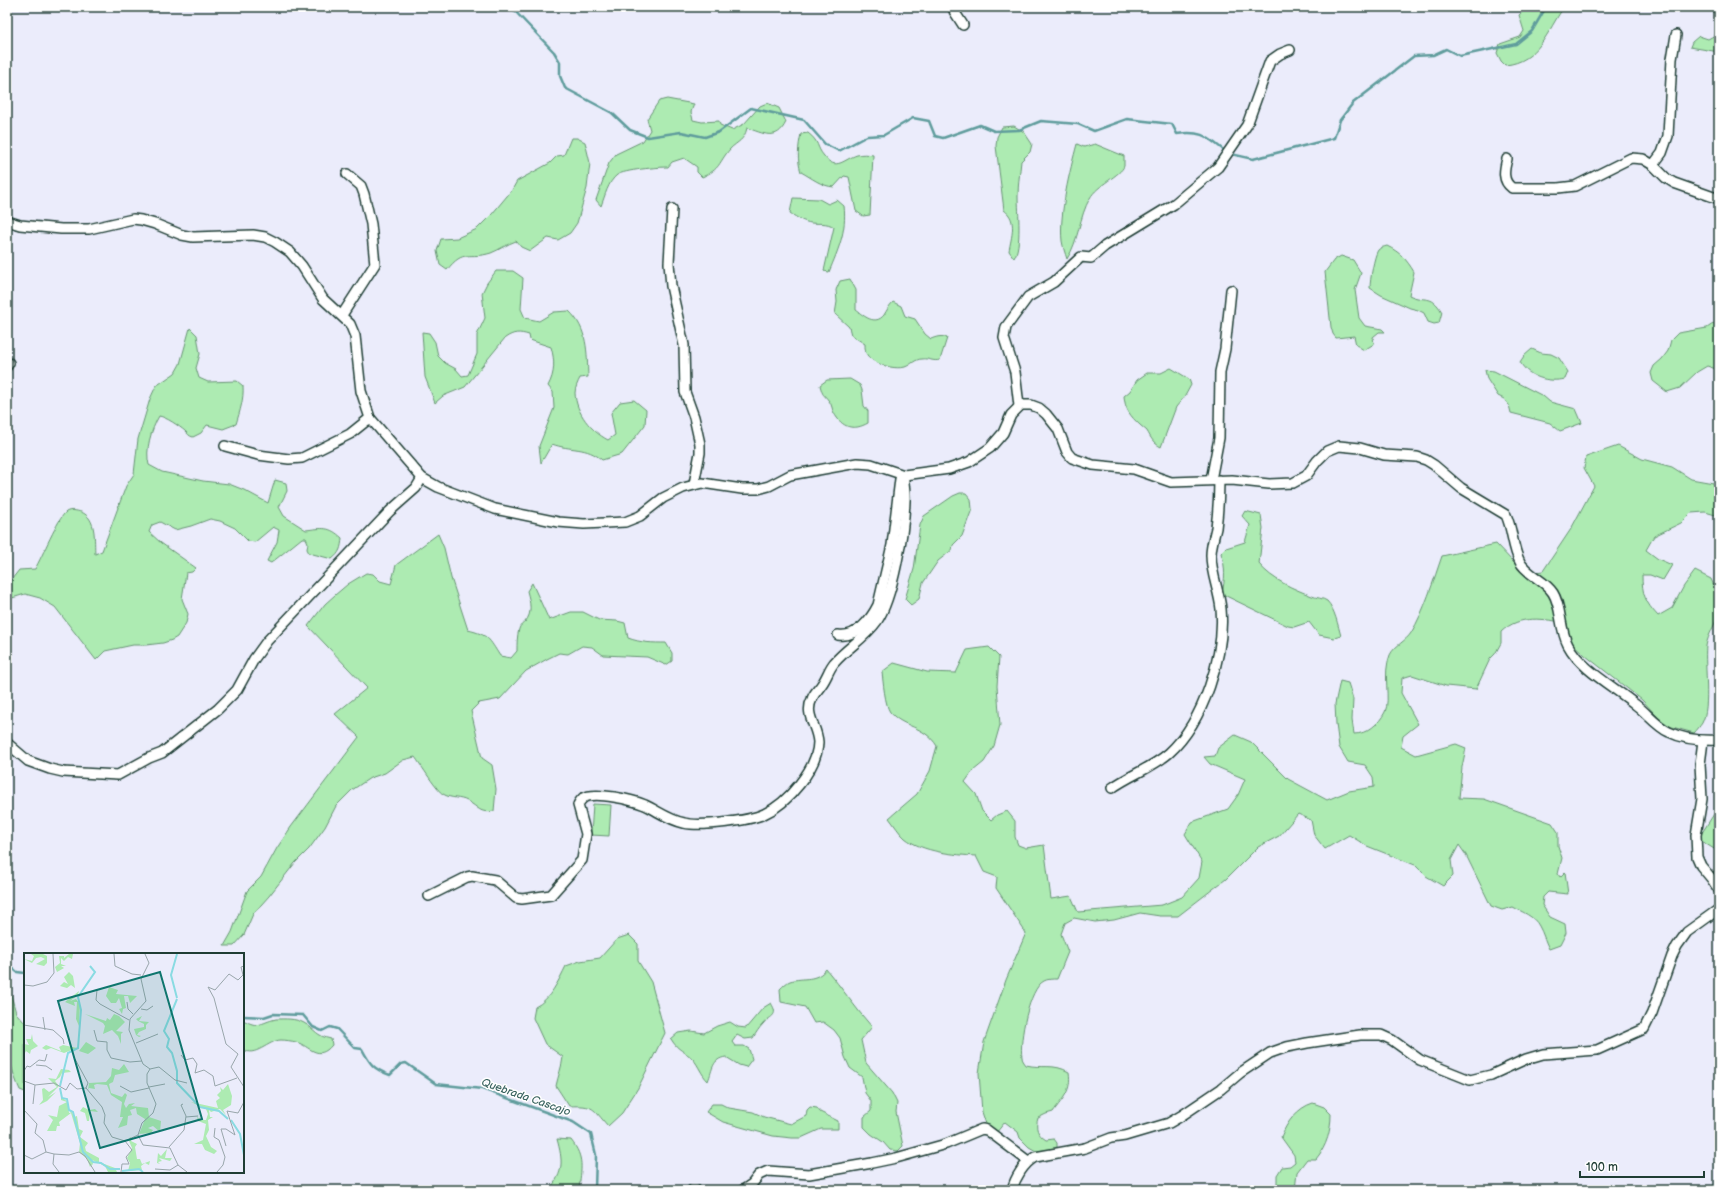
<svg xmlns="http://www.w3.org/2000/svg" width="1726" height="1197" font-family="'Balsamiq Sans',sans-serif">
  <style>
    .green { fill: #adebb2; stroke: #669473 }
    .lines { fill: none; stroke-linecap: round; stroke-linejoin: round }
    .stream { stroke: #5f9c9c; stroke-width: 2.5 }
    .minor-casing { stroke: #1f3d34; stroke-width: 12 }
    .minor { stroke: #fff; stroke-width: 9 }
    .labels { text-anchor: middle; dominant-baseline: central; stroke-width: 3; stroke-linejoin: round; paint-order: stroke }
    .water-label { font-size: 11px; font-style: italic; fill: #3a6460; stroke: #fff }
    .inset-river { fill: none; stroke: #89dbe2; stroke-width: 2 }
    .inset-road { fill: none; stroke: #99a6ab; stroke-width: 1 }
    .view { fill: #0f766e; fill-opacity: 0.15; stroke: #0f766e; stroke-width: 2 }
    .inset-edge { fill: none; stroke: #1f3d34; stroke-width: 2 }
  </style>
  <rect width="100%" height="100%" fill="#ebecfb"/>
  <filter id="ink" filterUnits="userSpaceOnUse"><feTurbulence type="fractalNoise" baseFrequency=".025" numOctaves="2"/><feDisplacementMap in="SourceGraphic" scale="8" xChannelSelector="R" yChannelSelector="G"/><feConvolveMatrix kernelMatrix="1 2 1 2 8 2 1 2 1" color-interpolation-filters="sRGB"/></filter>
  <g filter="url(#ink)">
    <g class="green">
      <path d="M1527,7H1564C1547,31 1539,62 1505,65L1501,61L1497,53L1500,44L1520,37L1524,31L1519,15Z"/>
      <polygon points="1719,33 1719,52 1690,47 1692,42 1699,36 1708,39"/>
      <path d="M667,99L694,104L691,112L693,120L702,122L719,121L720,125L732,130L744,124L760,106L767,103L779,108L786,122C777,142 763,133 747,128C744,141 738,141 730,149C718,163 721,169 702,177L697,172V167L684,158L672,162L668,167C658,167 624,170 617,175C608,182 605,196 601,206L596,200L609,163L616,154L643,141L650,130L647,119L659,101Z"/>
      <path d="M1014,126L1024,132L1032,144L1030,152L1021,161C1020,172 1018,184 1018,196C1018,211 1022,246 1014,258L1009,251C1011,237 1018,220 1004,210L996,146L997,137L1002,127Z"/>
      <path d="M808,133C820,142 816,147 824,156C836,172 844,159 857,155C862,154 867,154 873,155L870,215L863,216L856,211L849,177L844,176L834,187C821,186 812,178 801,172C797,160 798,147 801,134Z"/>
      <path d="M571,138H577L585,142L590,163L587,188L577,223L570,233L558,240L548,238L530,251L521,247L516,241C507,244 499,250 491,253C469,260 464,248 447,270L440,265L437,251L441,239L457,238L477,229L492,214L512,190L517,181L550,163L557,156L564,155Z"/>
      <path d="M1077,144L1084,147L1095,144L1124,156C1124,159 1124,163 1124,166C1121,175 1097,185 1090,198C1079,217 1079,240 1067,259C1065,253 1063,247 1062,241C1059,214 1070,170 1077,144Z"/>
      <path d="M793,198L819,199L828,204L837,200L844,206C847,231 838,250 829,272L824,271L834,227C827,222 819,224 811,223C804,222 797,218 790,213Z"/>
      <path d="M1387,246C1400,252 1407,260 1414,272L1409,295C1425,303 1431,293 1442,312L1439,323L1434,324L1428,322L1424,313L1418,310L1410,308L1381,295L1370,288C1370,280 1374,256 1378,250C1381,247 1384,247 1387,246Z"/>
      <polygon points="1341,256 1353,260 1361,273 1355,290 1359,318 1365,326 1382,329 1385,332 1379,332 1373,337 1374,344 1364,350 1356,345 1354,336 1336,338 1333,334 1331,327 1325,272 1334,260"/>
      <path d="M496,271H513L523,278L521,309L525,318L539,321L554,312L569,311C588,329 587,352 588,377L580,378C578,382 575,388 575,393C576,413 591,431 608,440L615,435L611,413L620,402L634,400L646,410L645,425L622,454L602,460C587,446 570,451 552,444L541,463L539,446L554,408L553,392L548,386C555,373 555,361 551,347L530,340L529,335C519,332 514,332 505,338L465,387L443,396L435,403L425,377L422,332L429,333L435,342L438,356L445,363L456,369L462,376L468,375L477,354V335L485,318L482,293L487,283Z"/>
      <path d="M850,279L856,290V310C864,316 875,326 884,315C887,310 889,306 893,302L901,306L905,316L915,319L925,334L931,339C936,337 942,335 947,338L940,360C933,362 929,358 922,359C915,359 911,365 905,367C894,370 871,364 866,353C865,351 865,347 865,344L851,335L849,327L835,314L837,302L836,290L840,281Z"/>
      <polygon points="1719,320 1719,372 1716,369 1707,366 1697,372 1680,388 1667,392 1653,381 1651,373 1654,366 1662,359 1668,351 1671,340 1678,333 1707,328"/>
      <path d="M190,328L197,335L200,354L196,368L199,378L208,382L237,381L243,386C244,399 240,411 236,424L223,429L207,425L201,433L193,437C189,436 188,434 185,431C179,426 166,417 159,416C151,430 145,450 149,465L162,472L203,481L229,484L244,490L268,503L275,480L286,483L287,491L279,507L284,516L306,530C323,528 329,526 342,538C341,548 340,553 332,559L309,553L307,549L308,543L306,538H302L271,563L267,561L277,542L279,530L273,527L255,542L248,541L235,528L220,521L210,519L191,526L175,530L160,522L152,525L149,532L161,543L196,568L192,572L186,573L182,599L188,614L186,623L177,637L172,640L163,643L146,645H133L105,651L96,660L55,607L40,598L25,594L9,599L7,597L8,584L19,570L35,569C42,557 58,518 66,512C71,509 77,511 81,512C97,518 94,540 95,554L102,551L126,486L134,474L138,439L150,399L156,386L175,373L180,364Z"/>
      <path d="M1532,349L1541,353L1551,354L1559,358L1568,372L1565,379C1548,383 1528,377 1520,362L1524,356Z"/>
      <path d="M1171,368L1189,379L1191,385L1185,396L1176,407L1161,447C1153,443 1151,438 1147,431C1145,429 1142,427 1140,425C1130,416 1125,409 1124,396L1130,391L1137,380L1147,373H1161Z"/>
      <polygon points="1485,370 1494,371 1543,396 1550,402 1576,409 1582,423 1560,431 1550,423 1511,413 1509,405 1504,399 1498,396 1487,379"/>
      <path d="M850,379L860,385L862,390L864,406L868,411V423C854,431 842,428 834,413C832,410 832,404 829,401C823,393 823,397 820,385L827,380Z"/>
      <path d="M1618,446L1642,459L1672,467L1691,479L1719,484V516L1705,512L1691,513L1681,523L1654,536L1646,550L1658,559L1672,565L1663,580L1650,575H1642C1642,594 1645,602 1658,616L1672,608L1684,586L1695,571L1711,579C1716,590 1721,600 1719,612C1716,624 1708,634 1706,646C1704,667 1711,706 1702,723C1700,726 1697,730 1694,733L1665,725L1642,700L1586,656L1570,641L1567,623C1544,619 1520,614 1501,632V643L1495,654L1490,659L1476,689L1446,686L1412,675L1402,678L1401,693L1418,724L1403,736L1401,747L1416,755L1456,744L1466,748L1462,767L1459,798L1484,799L1552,823L1558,832V846L1562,858L1558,874L1560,877L1565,872L1568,894L1548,892L1543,897L1542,905L1550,917L1565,924L1566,933L1560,945L1549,949C1545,941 1543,933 1539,926C1534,916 1522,912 1513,907L1502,910L1491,906L1466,855L1459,845L1451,860L1453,876L1443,886L1426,876L1415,865L1367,846L1349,835L1325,849L1314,835L1311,820L1298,814L1279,836L1258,847L1226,879L1178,916H1160L1140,913L1114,920L1095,922L1074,918L1065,923L1061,934L1068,952L1057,979C1053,979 1047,979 1044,981C1029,988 1019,1041 1022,1057C1022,1060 1024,1062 1026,1065C1043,1069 1053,1063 1069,1072C1072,1091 1063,1098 1053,1112L1046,1114L1038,1118C1035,1128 1037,1134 1046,1140L1054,1139L1057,1143V1149L1036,1151L1029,1147L1020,1138L1018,1132L1005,1122L996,1133L987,1127L982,1112L979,1073L984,1042L1006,980L1026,933L996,888L997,877L984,872L976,856C955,855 922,852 905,838C899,833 894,824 889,818L917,794L930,771L937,746C924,725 903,728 890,712C885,705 883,681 882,672L894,663L927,672L956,673L967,650L989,647L999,657L997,686L1000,725L994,746L984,762L973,771L965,782L976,794L982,811L991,820L997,815L1007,811L1015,821V837L1018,845L1026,848L1044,845L1051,899L1071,896L1078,912L1162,905L1182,897L1199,878L1202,862L1185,834L1192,822L1228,809L1238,795L1245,779L1210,764L1204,757L1215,756L1218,748L1235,735L1251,742L1288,779L1327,800L1349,791L1374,787L1373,777L1365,765L1348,762L1339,747L1336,724L1335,704L1340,681L1348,683L1353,699L1352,720L1354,734C1367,734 1379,724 1385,712C1391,699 1382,674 1390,655C1394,646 1406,641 1411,633C1424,612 1434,579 1442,556L1496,544L1514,563L1527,573L1543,571L1571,529L1594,486L1584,468L1586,457Z"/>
      <polygon points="960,493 966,493 971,499 972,509 962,536 953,545 952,550 938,561 923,583 919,599 911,605 905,599 914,569 920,525 924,516 953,496"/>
      <path d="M1245,511L1261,515L1263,528L1259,564C1272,580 1294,589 1312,596C1316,598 1323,598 1327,601C1335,609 1338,626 1341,636L1334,638L1319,635L1309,622L1294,627L1288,626L1222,594C1225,579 1226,568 1221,553L1226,548L1245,542L1250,525L1242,516Z"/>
      <path d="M438,534L444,548L451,578L468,630C489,635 489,639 500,656L511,658L517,651C517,644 517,636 519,629C520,625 523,624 525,622C533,613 530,602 527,591L532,583L549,620L571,612H583L599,620L617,621L625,623L628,638C641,643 653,643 666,643L672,653V661L666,665L647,657L603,655L592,647L582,646L568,654L559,653L547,659L526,671L500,699L479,703L471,711L482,758L492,765L496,789L494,811C479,814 479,807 467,801C460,797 451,799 443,794C437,791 421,765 415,757L403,760L385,773L370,778L352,790L336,806L325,827L309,849L295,863L269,896L253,914L244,935L234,946H224L232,932L247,891L261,877L277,848L291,827L359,737L335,714L367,688L308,626L325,604L335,595L348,584L366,573L373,574L380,581L391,584L396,565Z"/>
      <polygon points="593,804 611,805 609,836 591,835"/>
      <polygon points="1714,814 1719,818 1719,852 1698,839"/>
      <path d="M629,935L638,944V961L651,982L665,1033L638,1088L622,1113L608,1126C592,1108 595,1105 569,1106L556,1086C558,1076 562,1067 563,1057L545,1044L533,1018L535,1007C550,1000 559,980 566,966L580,961L600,958L617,939Z"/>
      <path d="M826,969C842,988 856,1009 872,1027L861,1040L866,1063L892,1093L897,1103L896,1112L903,1146L898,1151L890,1150L883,1142L871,1134L864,1127V1117L871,1111V1101L865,1093L862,1077L850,1068L845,1057L840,1038L834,1030L823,1022L814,1023L805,1007L781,1002L780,989C783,986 787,982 790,981C804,977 816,982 826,969Z"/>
      <path d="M7,989L11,995L16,1013L25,1023V1092L20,1090C4,1055 7,1027 7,989Z"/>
      <path d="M771,1003C780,1017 769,1016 763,1024C759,1028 756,1033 753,1038L745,1039L737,1035L732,1042L735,1046H744L749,1049L752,1059L746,1067L739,1065L726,1057C712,1059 713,1069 708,1081C701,1074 699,1066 693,1059C685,1051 678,1051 671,1039L678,1033L691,1031L704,1033L717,1026L730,1022L738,1027L746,1028L763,1008Z"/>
      <path d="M276,1019C285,1019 295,1018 304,1023C316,1030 316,1036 331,1039L332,1045C318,1062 310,1046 296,1042C292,1041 285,1040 281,1040C269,1040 254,1059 243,1049V1020C260,1029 259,1023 276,1019Z"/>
      <path d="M1313,1103L1324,1107L1331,1114C1331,1130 1327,1146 1316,1159H1307L1297,1172L1295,1190H1277V1175L1282,1167L1290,1166L1295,1162L1294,1155L1281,1137C1287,1122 1297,1108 1313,1103Z"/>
      <polygon points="712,1104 721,1104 729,1108 753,1112 764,1117 791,1124 806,1116 807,1110 810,1107 817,1108 820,1112 838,1121 838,1129 821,1129 801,1138 792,1138 773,1136 723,1122 706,1112"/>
      <path d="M557,1139L571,1140C585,1158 581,1168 579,1190H549C564,1172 563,1161 557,1139Z"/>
    </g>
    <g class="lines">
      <g class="stream">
        <path d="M511,7L554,52L560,62V76L565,88L612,113L630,130L648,137L681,132L705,137L719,132L751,108L804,120L825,144L839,151L867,136L884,135L913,118L929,121L935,136L943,138L980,125L994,131L1019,130L1041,121L1078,124L1094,131L1127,119L1172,124L1177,134C1202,130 1207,137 1226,152"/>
        <polyline points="1231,154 1253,159 1334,138 1340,120 1353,103 1414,56 1433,55 1446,49 1460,56 1516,44 1532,31 1546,7"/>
        <polyline points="7,963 17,972 25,973"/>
        <path d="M243,1016L264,1017L273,1014L303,1015L313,1027L322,1031L330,1027L337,1029L355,1048L362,1049C370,1064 373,1069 390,1075L401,1064L406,1063L436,1084L482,1089L573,1122L591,1134L596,1155L595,1190"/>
      </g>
      <defs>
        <g id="minor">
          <polyline points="956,7 954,11 963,25"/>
          <path d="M1507,159C1504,170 1502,181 1512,188H1558L1575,186L1631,158L1643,159L1653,165L1666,178L1674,183L1719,199"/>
          <polyline points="1653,165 1662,153 1668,136 1672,59 1676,35"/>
          <polyline points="672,209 669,263 671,286 684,345 685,392 694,417 700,444 700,453 694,484"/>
          <path d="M7,221L20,225L61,229H89L133,219L141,220L155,224L182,235L193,237L253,235L265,237L275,242L290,252L302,266L323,299L350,324L355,336L361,391L370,418L422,478L438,487L495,509L558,522L584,524L625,522L640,516L663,498L683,488L702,483L742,489H758L769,486L790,475L857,463L871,464L904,475L949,469L969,462L990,448L1003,433L1011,415L1021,405H1031L1039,408L1046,414L1058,429L1067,452L1072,458L1093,465L1134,469L1171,482L1232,480L1269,484L1293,483L1306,476L1317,461L1327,451L1339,446L1360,448L1384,455L1417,457L1426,460L1434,465L1461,488L1506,515C1513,530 1512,547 1520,562C1527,575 1545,580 1553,593C1562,607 1559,628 1568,645C1581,670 1615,687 1636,705C1647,713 1656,726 1669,732C1685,740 1701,741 1719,740"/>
          <polyline points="342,315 375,264 371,224 364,194 361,186 347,174"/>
          <polyline points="7,366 9,363"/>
          <polyline points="1019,406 1015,372 1004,338 1006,327 1028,297 1054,282 1081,257 1091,258 1105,246 1174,204 1218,167 1247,125 1270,61 1280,54 1290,50"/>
          <polyline points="225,446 258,455 289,459 302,458 350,434 370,418"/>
          <polyline points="1211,480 1219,438 1220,372 1225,349 1231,290"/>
          <path d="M838,635C857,638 871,619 878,605L892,545L900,479"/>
          <polyline points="1703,741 1700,764 1702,799 1696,835 1697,857 1701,866 1711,878 1719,890"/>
          <polyline points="7,743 28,761 50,769 63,772 118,775 149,758 162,753 218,709 237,690 254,659 267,641 390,511 416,488 422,478"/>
          <path d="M1112,788C1130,775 1152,768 1169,753C1204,721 1225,655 1221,609C1219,590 1211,574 1211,555C1211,546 1214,537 1216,528C1218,512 1219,496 1219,480"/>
          <path d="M429,896L467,877L472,876L495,880L516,898L522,899L551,895L582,860L586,834L578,805C579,802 581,800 583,798C595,791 633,800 645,805C658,811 669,820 684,823C701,827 748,821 764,814C787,804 818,768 818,742C817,726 804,714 812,699C814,693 819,689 822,684C827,677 829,669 834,663C848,647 864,639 877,621C893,598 904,531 905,501C906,492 903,484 904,475"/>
          <polyline points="692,1190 696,1190"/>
          <polyline points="743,1190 752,1184 759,1175 768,1171 809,1174 872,1163 896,1158 946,1144 982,1129 987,1130 1028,1161"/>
          <path d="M1012,1190C1015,1178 1024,1163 1035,1157L1085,1148L1111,1138L1125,1136L1169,1123L1181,1116L1221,1089L1240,1073L1270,1053L1287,1047L1307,1043L1360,1035H1381L1392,1040L1420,1060L1470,1080L1491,1075L1526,1059L1543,1054L1597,1050L1644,1029L1652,1013L1672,956L1677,946L1687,932L1719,909"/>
        </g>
      </defs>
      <use href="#minor" class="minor-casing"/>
      <use href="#minor" class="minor"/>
    </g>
  </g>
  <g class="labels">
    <g class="water-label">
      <text transform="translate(526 1097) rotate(19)">Quebrada Cascajo</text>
    </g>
  </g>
  <g transform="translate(24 953)">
    <rect width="220" height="220" fill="#ebecfb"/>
    <path d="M7,1H19L23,3V10L20,13L12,11L21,6L17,4L12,5L8,10L0,6L8,8L10,3ZM45,1H49L48,6L44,4L40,8L37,5V11L42,13H37L40,15L33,19L31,14L36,10L35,3H40V5ZM45,19L49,23L51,35L47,32L43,35L36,33L40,29L44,31L40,24ZM85,34L94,37L92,41L113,43L106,50L104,43H100L102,55L99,56L98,61L95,56L98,55L95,45L92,50H87L82,43ZM55,38L54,42L46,48L52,46L56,51L55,73L52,66L53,49H50L51,53L41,49ZM61,61L82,68L83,65L86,67L90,61L95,63L101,69L92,78L99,79L97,81V91L94,83L88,77L79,81L81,73L79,70ZM118,63L115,68L125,69L122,72V76L115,79L113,82L117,83L115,84L112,82L110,76L120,74V71L114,68L112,66ZM8,81L9,88L14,93L7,97L6,101L2,98L0,102V91L5,92L2,86H7ZM62,89L72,95L64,101L55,98ZM22,92L37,98L35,94L39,92L53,95L40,100L27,95L22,97L18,95ZM100,111L105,119L91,122L89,129L85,131L87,140L98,144L101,140L103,142L100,151L102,155L105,151L111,150L107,153L124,155L125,164L137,168L136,179L129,173L124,175L129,177L127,180L115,181L121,166L113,161L112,155L106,157L108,162L104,163L103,172L94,175L99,164H96L98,149L87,142L83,132L73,131L70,132L71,136L65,135L64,137L65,130L82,129L87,123L88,115L95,117ZM37,116L45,117L47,119L38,120L36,124L31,128L35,133L24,144L32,139L23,148L15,152L19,147L18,136L20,135L25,139L33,134L24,125L32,126ZM204,131L208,143L207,152L199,157L202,162L196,156L187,159L185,157L186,164H189L184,167L185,177L182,183L187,194L193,198L190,201L181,197L178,191H170L179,187L182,171L174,168L173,164L177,167H182L184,161L182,156L167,149L194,155L192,148L196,145L193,142L197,138L196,134L199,137ZM37,144L44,149L45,160L48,159L50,164L53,163L55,176L59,178L56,184L64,190L61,194L62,198L75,205V209L91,215L93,219H84L81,213L68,207L69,211L66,214L63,206L55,199L56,190L47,160L35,169L36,173H33L32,178H23L29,167L24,162L33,164L35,153L43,149L37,147ZM59,154L65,157L71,156L74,159L66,158L65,168H63L61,160L56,158ZM106,184L108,185L107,188L113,191L111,194L113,206H116L118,211L126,208L125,212L121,210L117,213L118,217L104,218L106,210L103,205L108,195L105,188ZM143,196L141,205H148L146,208L135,205L138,208L134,209L136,211L133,210L134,200L137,203Z" fill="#adebb2"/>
    <path class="inset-river" d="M153,45L147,22L153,1M153,46L140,78L145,86L143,94L148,100L153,118V130L176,154L195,158L204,166M36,133L44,100L54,95L57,57L54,44L71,19L66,13M36,135L38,145L43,146L45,157L49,159L59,199L69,209L77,210L86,216H96M207,167L216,181L220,202M98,218L115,216L119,219"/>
    <path class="inset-road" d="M90,1L91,13L108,21L117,22M121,1L125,10L117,26L122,48L106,66L105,77L119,111L126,116L123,121V130L132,151L129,160L118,170L114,182L119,192L146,195L154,212L163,219M220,13L217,14L219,22L214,27L205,21L191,37L184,34L190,45L202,91L214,101L207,114L220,134M0,32L9,33L23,29L30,20L29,1M73,37L72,47L76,51L105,67M103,49L104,56L109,61M117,56L123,57L129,53M19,64L21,77M0,72L29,77L39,86L40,91M70,77L73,88L83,89V97L87,105L106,109L118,108M112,90L134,81M157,102L161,107L169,105L173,111L171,120L180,117L189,123L191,133L213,125M51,106L64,130L62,135M12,112L22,113L28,117M126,116L135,114L151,127L163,130M0,118L3,113L6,114L15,107L21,108L23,101M0,128L11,132L30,130L42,137L46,130L53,136L62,135L78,154L81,162L80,170L88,184L101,188L114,182M96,133L107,139L125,135M125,134L141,131M9,151L11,132M0,157L13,171L11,180L19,187L22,199L30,201L29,211L35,219M162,164L174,163M191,175L190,184L195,187L201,204L199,212L193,219M202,193L197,176H202L211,182L203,158L214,160L220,149M145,194L160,177L162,163L157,152L159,151M30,201L45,202L55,199L61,203L71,219M0,202L8,206L22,199M131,216L146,217L154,212M97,219L98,211H105L102,204L108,197L101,188"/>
    <path class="view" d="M136,19L178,166L76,195L34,48Z"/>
    <rect width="220" height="220" class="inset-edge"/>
  </g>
  <rect width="1726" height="1197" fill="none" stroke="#fff" stroke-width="24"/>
  <rect x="12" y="12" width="1702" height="1173" fill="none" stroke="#1f3d34" stroke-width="1.5" filter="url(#ink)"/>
  <path d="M1580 1171v6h124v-6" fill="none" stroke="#1f3d34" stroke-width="2"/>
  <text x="1586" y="1171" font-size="12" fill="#1f3d34" stroke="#ffffff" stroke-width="3" paint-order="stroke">100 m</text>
</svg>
